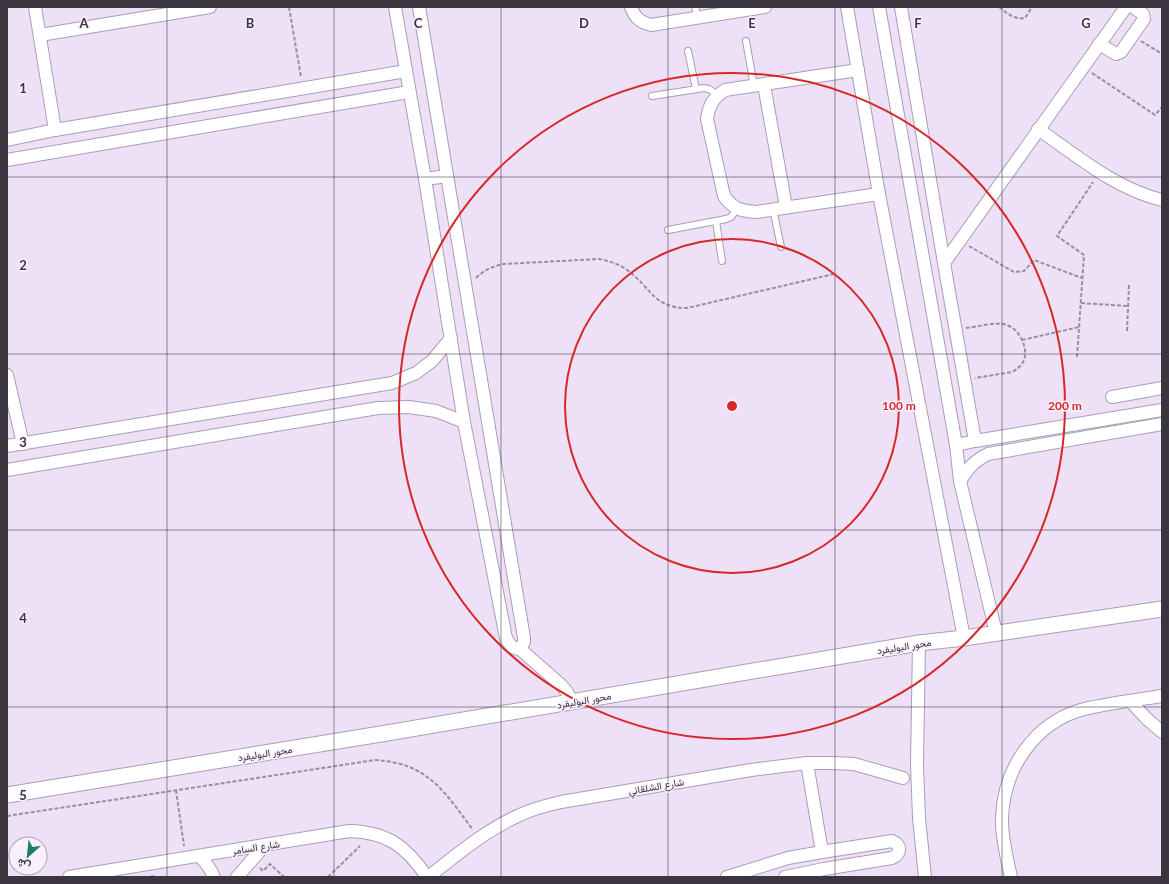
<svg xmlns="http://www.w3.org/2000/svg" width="1169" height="884" font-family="Lato,Vazirmatn,sans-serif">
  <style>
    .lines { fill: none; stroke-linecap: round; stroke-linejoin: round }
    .service-casing { stroke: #ab9eb4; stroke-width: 8 }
    .minor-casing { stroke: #ab9eb4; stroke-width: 14 }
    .tertiary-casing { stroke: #ab9eb4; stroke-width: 17 }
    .path { stroke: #988f9f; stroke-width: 2; stroke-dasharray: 4 2; stroke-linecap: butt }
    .service { stroke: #fff; stroke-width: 6 }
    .minor { stroke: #fff; stroke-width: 12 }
    .tertiary { stroke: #fff; stroke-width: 15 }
    .grid { fill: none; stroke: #3a353e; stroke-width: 1; stroke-opacity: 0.55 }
    .ring { fill: none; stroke: #d62828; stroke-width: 2 }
    .labels { text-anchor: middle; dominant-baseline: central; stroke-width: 3; stroke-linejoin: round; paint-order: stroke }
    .street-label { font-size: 10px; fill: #3a353e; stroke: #f8f0fe }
    .grid-label { font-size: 13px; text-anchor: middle; font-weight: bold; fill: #3a353e; stroke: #f8f0fe; stroke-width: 3; stroke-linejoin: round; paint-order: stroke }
    .centre { fill: #d62828; stroke: #f8f0fe; stroke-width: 2 }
    .ring-label { font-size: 12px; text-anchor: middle; font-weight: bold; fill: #d62828; stroke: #f8f0fe; stroke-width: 3; stroke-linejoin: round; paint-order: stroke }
  </style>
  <rect width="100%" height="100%" fill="#eee0f7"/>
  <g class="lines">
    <defs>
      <g id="service">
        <polyline points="695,7 698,18"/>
        <polyline points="746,41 754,86"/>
        <polyline points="688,51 696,89"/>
        <polyline points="652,96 704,88 709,89 718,95"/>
        <polyline points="773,209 781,247"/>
        <polyline points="716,221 722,261"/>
        <polyline points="668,230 726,219 731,217 737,209"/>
      </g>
      <g id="minor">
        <polyline points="35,7 55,130"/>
        <path d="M395,7L425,179L464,422L506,638C509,644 512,649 520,649L561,685L567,692L572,702"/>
        <polyline points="419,7 524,638 524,642 520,649"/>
        <path d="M631,7C635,18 640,22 651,25L765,7"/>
        <polyline points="847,7 879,194 964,638"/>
        <polyline points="879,7 956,445 960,481 996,633"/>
        <polyline points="901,7 944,263 975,441"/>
        <polyline points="40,35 210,7"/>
        <polyline points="1099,44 1116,54 1121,52 1144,19 1143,14 1133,7"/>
        <path d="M858,70L725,90C713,98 709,105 707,119L724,196C733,209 741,211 756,212L879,194"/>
        <polyline points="764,85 786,207"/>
        <path d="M1038,129C1077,156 1116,189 1162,200"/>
        <polyline points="7,140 55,130 406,71"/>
        <polyline points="7,160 409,92"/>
        <polyline points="425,179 447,176"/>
        <polyline points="944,263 1126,7"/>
        <polyline points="7,375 23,444"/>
        <polyline points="1112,397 1162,388"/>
        <polyline points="956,445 975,441 1162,410"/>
        <polyline points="7,446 392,383 416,373 432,361 451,338"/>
        <polyline points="7,470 378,408 409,407 436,411 464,422"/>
        <path d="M960,481C969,467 973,462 988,454L1162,424"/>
        <polyline points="919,643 917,765 919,818 925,877"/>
        <polyline points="1130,701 1147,719 1162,732"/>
        <polyline points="807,763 822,852"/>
        <path d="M199,856C206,862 210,868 214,877"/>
        <path d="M69,877L349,831C387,832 406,846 427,877"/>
        <polyline points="237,877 265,845"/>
        <path d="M428,877C458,854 487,829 522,814C535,808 548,805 561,802L751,770L807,763H832L854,764L903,778"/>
        <path d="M727,877L788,858L822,852L892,841C902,845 901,854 892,858L824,869L785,877"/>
        <path d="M1011,877C1007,859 1001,835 1002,817C1004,768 1035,722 1084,709C1110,703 1136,700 1162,696"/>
      </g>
      <polyline id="tertiary" points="7,795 381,734 919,643 964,638 1162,609"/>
    </defs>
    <use href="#service" class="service-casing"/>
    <use href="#minor" class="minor-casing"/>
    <use href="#tertiary" class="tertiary-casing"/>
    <g class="path">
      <polyline points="289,7 301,77"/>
      <path d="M999,7C1007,13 1014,20 1025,18L1032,7"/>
      <polyline points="1141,41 1162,54"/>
      <polyline points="1092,73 1155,115 1162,107"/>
      <polyline points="969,246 1014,272 1024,271 1034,260 1082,278"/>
      <path d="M476,278C484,270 493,266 504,264L599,259C609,261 619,264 627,270C651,287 653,308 687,308L834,274"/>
      <polyline points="1081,303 1128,306"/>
      <path d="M966,328C977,327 996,321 1007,325C1014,328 1019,333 1022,340C1028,353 1026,365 1012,372L975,378"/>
      <polyline points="1127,331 1129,285"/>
      <polyline points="1022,340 1079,327"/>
      <polyline points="1077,357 1084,255 1057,236 1093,182"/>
      <polyline points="176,790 184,846"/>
      <path d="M7,816L375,760C428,763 444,791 473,830"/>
      <polyline points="260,868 263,871 270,864 284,877"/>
      <polyline points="151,877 152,876 154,877"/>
      <polyline points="328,877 360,846"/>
    </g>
    <use href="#service" class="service"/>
    <use href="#minor" class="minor"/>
    <use href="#tertiary" class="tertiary"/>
  </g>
  <path class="grid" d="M167,7V877M334,7V877M501,7V877M668,7V877M835,7V877M1002,7V877M7,177H1162M7,354H1162M7,530H1162M7,707H1162"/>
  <g class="ring">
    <circle cx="732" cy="406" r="167"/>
    <circle cx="732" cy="406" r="333"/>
  </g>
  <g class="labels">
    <g class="street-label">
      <text transform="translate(904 646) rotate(-9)">محور البوليفرد</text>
      <text transform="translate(584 700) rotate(-10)">محور البوليفرد</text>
      <text transform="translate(265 753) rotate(-9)">محور البوليفرد</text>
      <text transform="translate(656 786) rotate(-10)">شارع الشلقاني</text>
      <text transform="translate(256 847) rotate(-9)">شارع السامر</text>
    </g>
  </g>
  <g class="grid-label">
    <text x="84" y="28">A</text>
    <text x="250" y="28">B</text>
    <text x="418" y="28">C</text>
    <text x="584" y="28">D</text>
    <text x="752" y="28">E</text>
    <text x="918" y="28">F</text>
    <text x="1086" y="28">G</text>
    <text x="23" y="93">1</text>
    <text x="23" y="270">2</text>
    <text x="23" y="447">3</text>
    <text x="23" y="623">4</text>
    <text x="23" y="800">5</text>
  </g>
  <circle cx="732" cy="406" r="6" class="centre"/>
  <g class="ring-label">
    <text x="899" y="410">100 m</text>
    <text x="1065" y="410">200 m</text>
  </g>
  <rect width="1169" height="884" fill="none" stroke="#3a353e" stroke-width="16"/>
  <g transform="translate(28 856) rotate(207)"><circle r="19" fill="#f8f0fe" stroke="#aca5b1"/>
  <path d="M0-3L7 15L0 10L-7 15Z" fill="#1d825c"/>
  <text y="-6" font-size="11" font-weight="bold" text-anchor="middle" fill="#3a353e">ش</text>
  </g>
</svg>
